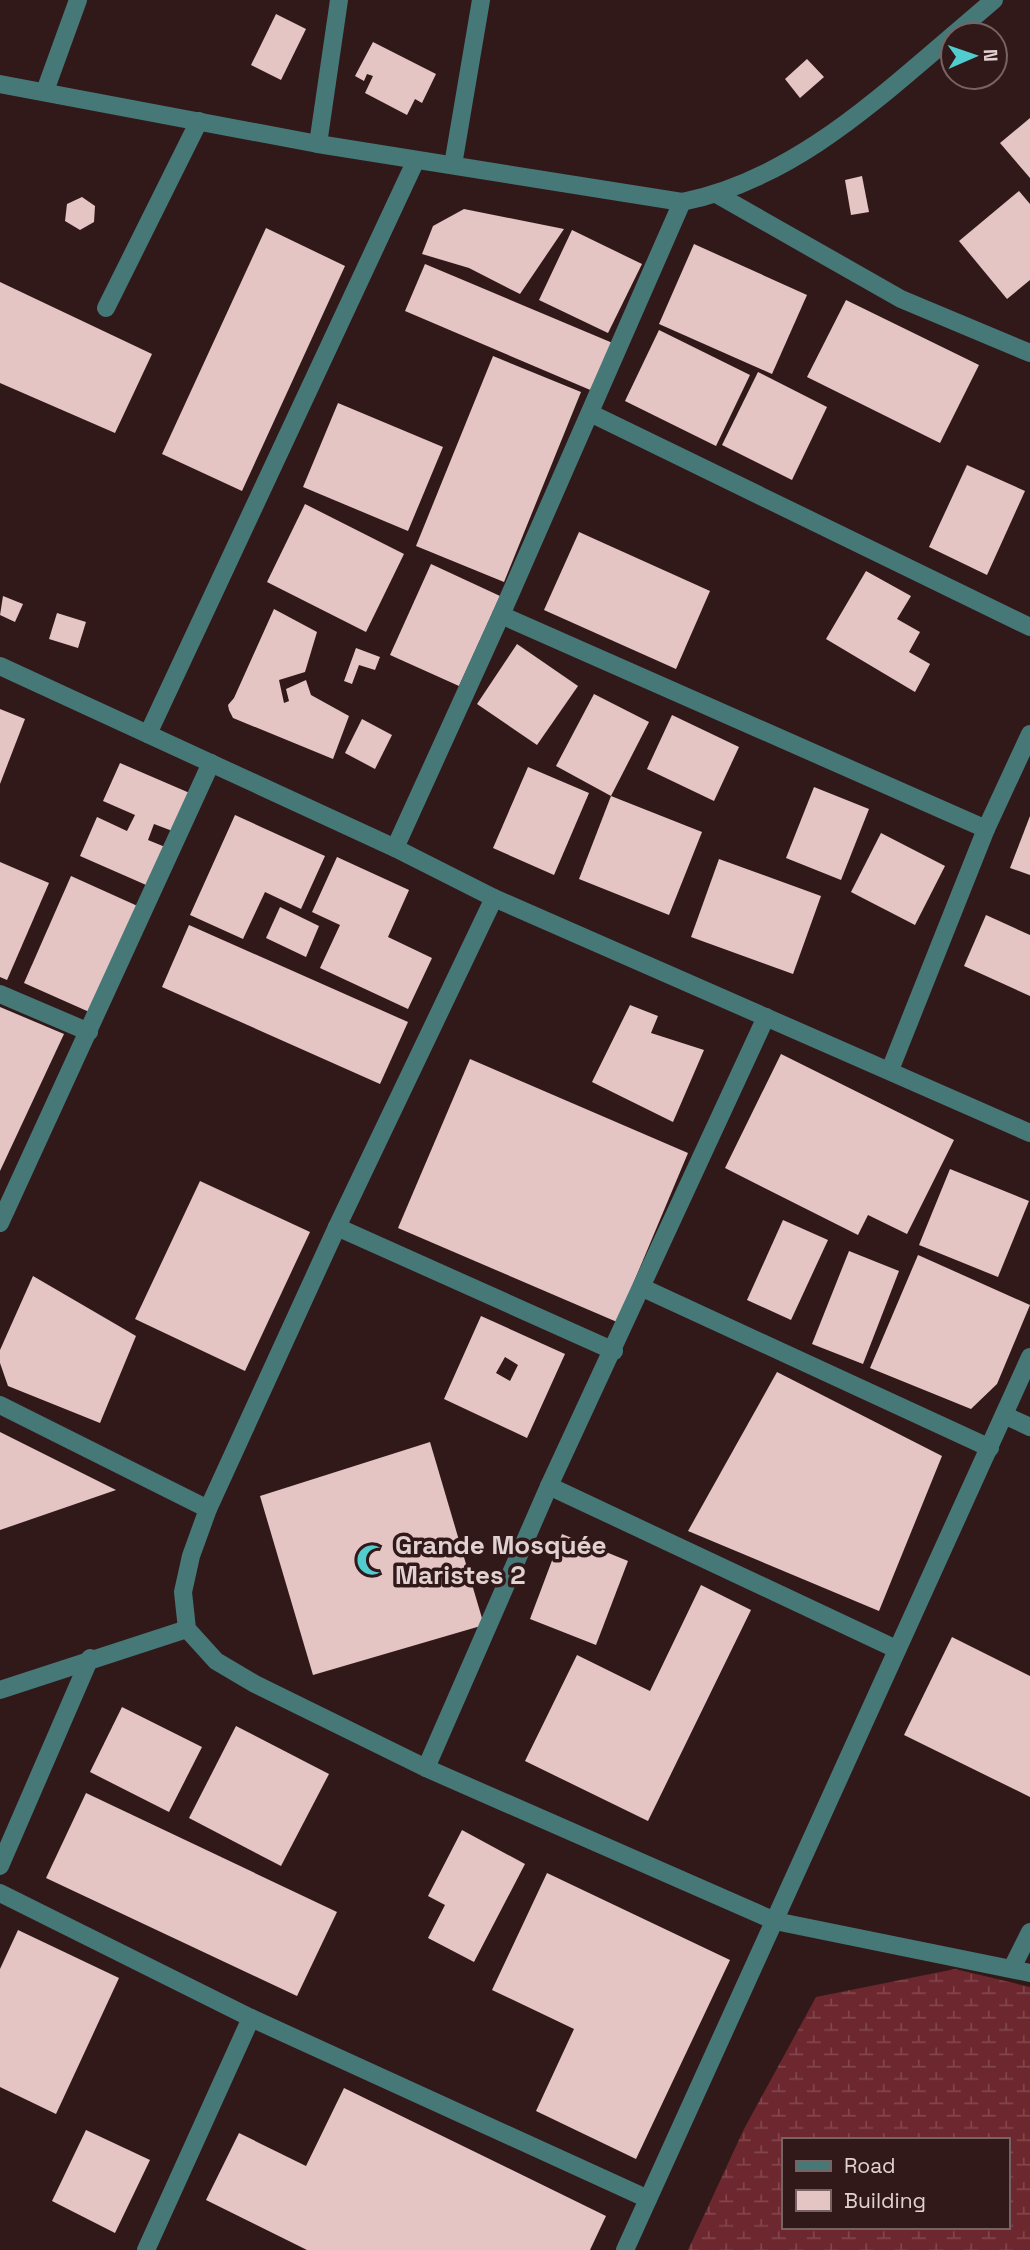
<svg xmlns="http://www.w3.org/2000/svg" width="1030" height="2250" font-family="'Space Grotesk',sans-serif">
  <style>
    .wetland { fill: url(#wetland-marsh); fill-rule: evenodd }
    .building { fill: #e5c4c4; fill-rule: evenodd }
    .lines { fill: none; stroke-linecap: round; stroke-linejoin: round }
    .minor { stroke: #467878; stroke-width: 18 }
    .labels { text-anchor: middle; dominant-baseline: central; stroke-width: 7; stroke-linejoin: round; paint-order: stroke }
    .poi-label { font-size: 26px; font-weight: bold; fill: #e2d1d1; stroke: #31191a; text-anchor: start }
  </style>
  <defs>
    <pattern id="wetland-marsh" width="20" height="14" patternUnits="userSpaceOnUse" patternTransform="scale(1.75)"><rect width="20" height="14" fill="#6d272e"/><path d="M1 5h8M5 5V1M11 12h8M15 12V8" fill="none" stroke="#82454b"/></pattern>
  </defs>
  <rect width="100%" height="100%" fill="#31191a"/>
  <path class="wetland" d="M955,1969L1030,1987V2250H688L744,2129L816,1997ZM783,2140H1007V2227H783Z"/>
  <g class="building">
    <polygon points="276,14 306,29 281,80 251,65"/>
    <polygon points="373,42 436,74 422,103 415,99 407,115 365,93 373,76 367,74 364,81 355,76"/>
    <polygon points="807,59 824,77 800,98 785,79"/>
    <polygon points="1030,118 1030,178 1000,143"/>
    <polygon points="862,176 869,212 851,215 845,180"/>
    <polygon points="1019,191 1030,204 1030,280 1007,299 959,241"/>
    <polygon points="82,197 95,206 94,222 80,230 65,221 67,204"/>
    <polygon points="464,209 564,229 520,294 469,268 422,254 433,226"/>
    <polygon points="266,228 345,266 242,491 162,454"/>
    <polygon points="572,230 642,264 608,333 539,300"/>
    <polygon points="694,244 807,295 772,374 659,324"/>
    <polygon points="425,264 615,344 595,392 405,311"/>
    <polygon points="0,282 152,354 115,433 0,383"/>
    <polygon points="846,300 979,365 940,443 807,377"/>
    <polygon points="659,330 750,375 716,446 625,401"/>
    <polygon points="493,356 581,392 504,582 416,546"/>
    <polygon points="758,372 827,407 792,480 722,445"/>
    <polygon points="338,403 443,447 408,531 303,487"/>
    <polygon points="967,465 1025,491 987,575 929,547"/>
    <polygon points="305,504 404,554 366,632 267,582"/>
    <polygon points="579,532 710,591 676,669 544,610"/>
    <polygon points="431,564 500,596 459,686 390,655"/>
    <polygon points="866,571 911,596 897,619 920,632 909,652 930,664 915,692 826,639"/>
    <polygon points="3,596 23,604 15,622 0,615"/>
    <polygon points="274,609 317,632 305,672 279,680 284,703 289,701 286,689 306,680 311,695 349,716 333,759 233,718 229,710 228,705 234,698"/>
    <polygon points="57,613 86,622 78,648 49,639"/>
    <polygon points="517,644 578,686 537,745 477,704"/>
    <polygon points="356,648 380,657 375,670 359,665 352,684 344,681"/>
    <polygon points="594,694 649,722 611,796 556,766"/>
    <polygon points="0,709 25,719 0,784"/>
    <polygon points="672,715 739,747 714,801 647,769"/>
    <polygon points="362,719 392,735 375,769 345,753"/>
    <polygon points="120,763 192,794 175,832 154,824 148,840 170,849 153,888 80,856 97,817 127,831 135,815 103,801"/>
    <polygon points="528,767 589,793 554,875 493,848"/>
    <polygon points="814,787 869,809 841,880 786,858"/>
    <polygon points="611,796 702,832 669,915 579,879"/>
    <polygon points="235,815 325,856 301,909 265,892 243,939 190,915"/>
    <polygon points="1030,816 1030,875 1010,868"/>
    <polygon points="881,833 945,866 915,925 851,892"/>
    <polygon points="337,857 409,890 388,937 432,958 408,1009 320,968 340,925 312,912"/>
    <polygon points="719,859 821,896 793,974 691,937"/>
    <polygon points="0,862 49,883 7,980 0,977"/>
    <polygon points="71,876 142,908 96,1015 24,983"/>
    <polygon points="280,907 319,926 306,957 266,938"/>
    <polygon points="986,915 1030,935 1030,996 964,966"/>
    <polygon points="189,925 408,1022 380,1084 162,987"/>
    <polygon points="630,1005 658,1016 651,1033 704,1050 673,1122 592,1082"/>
    <polygon points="0,1007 64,1034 0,1171"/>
    <polygon points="781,1054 954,1140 907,1234 868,1215 858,1235 725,1168"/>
    <polygon points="470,1059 688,1153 617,1322 398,1228"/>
    <polygon points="950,1169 1029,1201 998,1277 919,1245"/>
    <polygon points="200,1181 310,1232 245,1371 135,1319"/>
    <polygon points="783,1220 828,1240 791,1320 747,1300"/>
    <polygon points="849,1251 899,1271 863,1364 812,1344"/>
    <polygon points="918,1255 1030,1305 997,1384 971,1409 870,1368"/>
    <polygon points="33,1276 136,1336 100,1423 8,1386 0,1363 0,1350"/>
    <path d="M481,1316L565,1354L527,1438L444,1399ZM505,1357L518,1365L510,1381L496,1373Z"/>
    <polygon points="777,1372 942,1456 879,1611 688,1531"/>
    <polygon points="0,1432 116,1490 0,1530"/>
    <polygon points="430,1442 484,1625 313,1675 260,1496"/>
    <polygon points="562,1534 628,1561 596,1645 530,1619"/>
    <polygon points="701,1585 751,1610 648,1821 525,1761 577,1655 650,1691"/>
    <polygon points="952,1637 1030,1676 1030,1797 904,1735"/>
    <polygon points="122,1707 202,1747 169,1812 90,1772"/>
    <polygon points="236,1726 329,1774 281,1866 189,1818"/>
    <polygon points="86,1793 337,1912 297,1996 46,1878"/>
    <polygon points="462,1830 525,1864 474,1962 428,1938 445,1905 428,1896"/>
    <polygon points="547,1873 730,1960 636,2159 536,2111 574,2029 492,1990"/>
    <polygon points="18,1930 119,1978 56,2114 0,2087 0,1969"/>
    <polygon points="344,2088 606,2216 590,2250 307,2250 206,2200 239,2133 306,2166"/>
    <polygon points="86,2130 150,2160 115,2233 52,2201"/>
  </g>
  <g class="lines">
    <g class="minor">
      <polyline points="953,35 994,0"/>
      <path d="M0,84L318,144L682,202C790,180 871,105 953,35"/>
      <polyline points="45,91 78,0"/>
      <polyline points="318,144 339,0"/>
      <polyline points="453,165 481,0"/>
      <polyline points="718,195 901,299 1030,353"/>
      <polyline points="106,308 199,121"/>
      <polyline points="590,413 1030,627"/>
      <polyline points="501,615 986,829"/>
      <polyline points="0,666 395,848 494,898 1030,1133"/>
      <polyline points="148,734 416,160"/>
      <polyline points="395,848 501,615 682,202"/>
      <polyline points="494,898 337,1227 208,1509 191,1556 183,1592 187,1629 216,1661 255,1684 426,1768 775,1921 1030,1973"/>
      <polyline points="0,994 89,1032"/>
      <polyline points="890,1070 986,829 1030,734"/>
      <polyline points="0,1223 211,763"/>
      <polyline points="337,1227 614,1351"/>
      <polyline points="643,1288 990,1448"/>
      <polyline points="0,1405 208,1509"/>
      <polyline points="1004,1415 1030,1427"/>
      <polyline points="549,1486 896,1649"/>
      <polyline points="0,1690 187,1629"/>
      <polyline points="426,1768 549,1486 766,1017"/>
      <polyline points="0,1866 90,1658"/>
      <polyline points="0,1893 251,2018 648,2199"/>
      <polyline points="1012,1968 1030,1932"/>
      <polyline points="146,2250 251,2018"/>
      <polyline points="625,2250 1030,1357"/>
    </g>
  </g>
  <defs>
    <symbol id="mosque-bare" viewBox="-9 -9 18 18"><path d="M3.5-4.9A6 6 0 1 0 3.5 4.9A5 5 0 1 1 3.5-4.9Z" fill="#52cdcf" stroke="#31191a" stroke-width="2.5" paint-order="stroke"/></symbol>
  </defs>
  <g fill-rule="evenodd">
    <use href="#mosque-bare" x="350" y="1538" width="44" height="44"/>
  </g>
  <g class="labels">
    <g class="poi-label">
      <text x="395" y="1545">Grande Mosquée<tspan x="395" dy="30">Maristes 2</tspan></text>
    </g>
  </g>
  <rect x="782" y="2138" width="228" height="91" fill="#31191a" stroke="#786363" stroke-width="2"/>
  <rect x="796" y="2161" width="35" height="10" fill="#467878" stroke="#786363" stroke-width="2"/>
  <text x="844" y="2173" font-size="21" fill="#e2d1d1">Road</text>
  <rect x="796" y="2190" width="35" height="21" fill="#e5c4c4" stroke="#786363" stroke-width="2"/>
  <text x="844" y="2208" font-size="21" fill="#e2d1d1">Building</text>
  <g transform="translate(974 56) rotate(88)"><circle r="33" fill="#31191a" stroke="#786363" stroke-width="2"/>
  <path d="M0-5L12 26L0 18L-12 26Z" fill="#52cdcf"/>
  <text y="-10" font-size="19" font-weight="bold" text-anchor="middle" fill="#e2d1d1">N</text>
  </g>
</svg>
